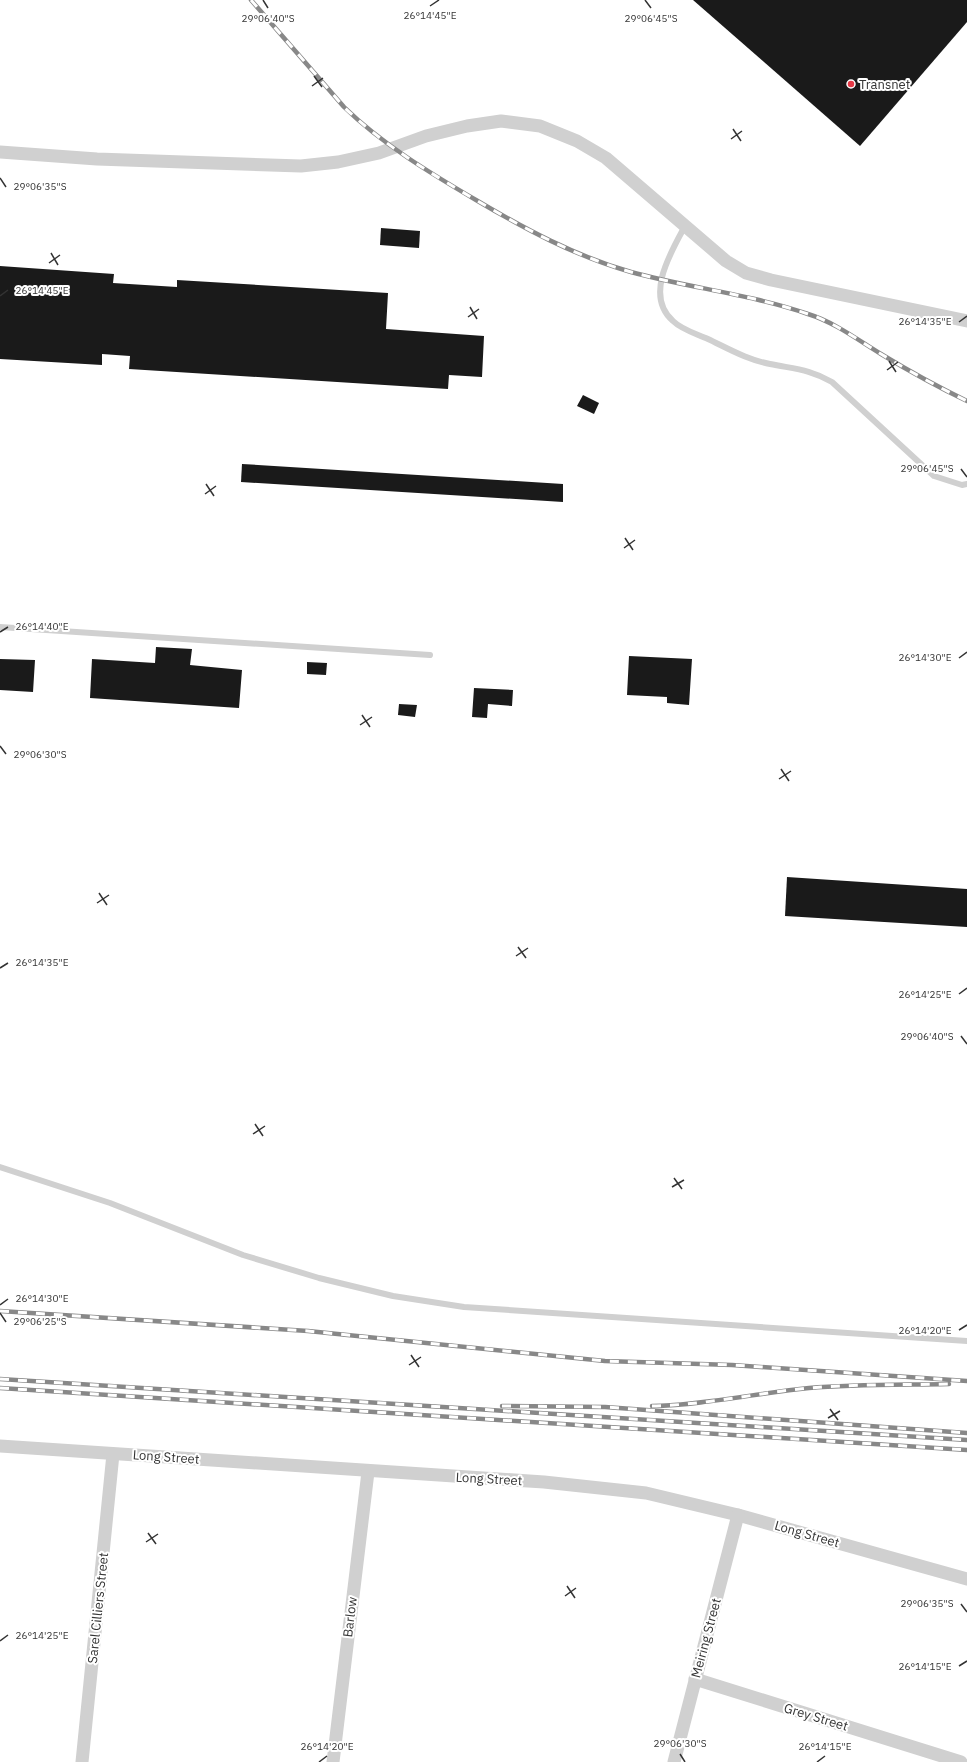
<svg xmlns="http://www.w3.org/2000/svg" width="967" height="1762" font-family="'IBM Plex Sans',sans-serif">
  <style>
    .building { fill: #1a1a1a }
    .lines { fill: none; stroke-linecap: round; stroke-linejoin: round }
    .service { stroke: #d0d0d0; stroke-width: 6 }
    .minor { stroke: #d0d0d0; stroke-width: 13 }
    .rail-casing { stroke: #888; stroke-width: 4.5 }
    .rail { stroke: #fff; stroke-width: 3; stroke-dasharray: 9; stroke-linecap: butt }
    .ticks { fill: none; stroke: #333; stroke-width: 1.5 }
    .poi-dot { fill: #e63946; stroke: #fff; stroke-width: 1.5 }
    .labels { text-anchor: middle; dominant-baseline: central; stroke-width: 4; stroke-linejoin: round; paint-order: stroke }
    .poi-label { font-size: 13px; fill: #333; stroke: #fff; text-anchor: start }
    .street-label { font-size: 13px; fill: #333; stroke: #fff }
    .ticks-label { font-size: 10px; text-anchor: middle; fill: #333; stroke: #fff; stroke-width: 4; stroke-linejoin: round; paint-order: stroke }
  </style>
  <rect width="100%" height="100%" fill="#fff"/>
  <g class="building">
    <polygon points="693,0 967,0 967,22 860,146"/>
    <polygon points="381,228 420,231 419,248 380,245"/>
    <polygon points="0,266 114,274 113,283 177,287 177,280 388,293 386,329 484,336 482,377 449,375 448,389 129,369 130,356 102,354 102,365 0,359"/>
    <polygon points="583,395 599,403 594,414 577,406"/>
    <polygon points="242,464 563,484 563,502 241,482"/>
    <polygon points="156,647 192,649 190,665 242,670 239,708 90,698 92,659 155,663"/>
    <polygon points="629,656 692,659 689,705 667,703 667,697 627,695"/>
    <polygon points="0,659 35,660 33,692 0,690"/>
    <polygon points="307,662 327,663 326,675 307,674"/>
    <polygon points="474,688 513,690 512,706 488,704 487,718 472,717"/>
    <polygon points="399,704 417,705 415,717 398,715"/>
    <polygon points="787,877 967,889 967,927 785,916"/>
  </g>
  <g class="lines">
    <g class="service">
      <path d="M685,226C671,252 644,296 673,321C682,330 697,334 708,339C729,349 748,360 770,364C794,369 810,369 832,382L934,476L962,485L967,484"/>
      <polyline points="0,627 430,655"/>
      <polyline points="0,1167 110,1203 243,1255 319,1278 393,1296 464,1307 967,1341"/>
    </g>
    <g class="minor">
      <polyline points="0,152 97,159 301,166 338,162 379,153 426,136 467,126 501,121 540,126 577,141 606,158 726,261 746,273 771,280 967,321"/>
      <polyline points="0,1446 544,1482 646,1493 738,1515 967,1579"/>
      <polyline points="695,1679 961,1762"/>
      <polyline points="82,1762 113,1454"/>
      <polyline points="333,1762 368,1472"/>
      <polyline points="674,1762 738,1515"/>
    </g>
    <defs>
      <g id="rail">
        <path d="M251,0L344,107C382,144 430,173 476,200C525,229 575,256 631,272C689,288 750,294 808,314C834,322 858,340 881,354C909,371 938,387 967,401"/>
        <polyline points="0,1311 308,1331 605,1361 732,1365 967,1381"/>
        <polyline points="0,1379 967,1440"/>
        <polyline points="0,1388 967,1450"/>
        <polyline points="502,1406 605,1407 967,1433"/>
        <path d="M652,1406C705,1405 757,1393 809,1388C856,1384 902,1385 949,1384"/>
      </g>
    </defs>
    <use href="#rail" class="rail-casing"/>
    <use href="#rail" class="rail"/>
  </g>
  <path class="ticks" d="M263,0L268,8M645,0L651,8M430,6L439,0M314,76L322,87M312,86L323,78M733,129L741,141M731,139L742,131M0,178L6,187M51,253L58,265M49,263L60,255M0,296L8,290M470,307L477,319M468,317L479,309M959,322L967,316M889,361L896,372M887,370L898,362M961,469L967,477M206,484L214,496M205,494L216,486M625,538L633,550M624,548L635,540M0,632L8,627M959,658L967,652M362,715L370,727M360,725L372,717M0,746L6,754M781,769L789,781M779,779L791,771M99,893L107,905M97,903L109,895M518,947L526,958M516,956L528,948M0,968L8,963M959,994L967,988M961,1036L967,1044M255,1124L263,1136M253,1134L265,1126M674,1178L682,1189M672,1187L684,1180M0,1305L8,1299M0,1313L6,1322M959,1330L967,1325M411,1355L419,1367M409,1365L421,1357M830,1409L838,1420M828,1418L840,1411M148,1533L156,1544M146,1542L158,1534M567,1586L575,1598M565,1596L576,1588M961,1604L967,1612M0,1641L8,1635M959,1666L967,1661M680,1754L685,1762M319,1762L327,1756M817,1762L825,1756"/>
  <circle class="poi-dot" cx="851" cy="84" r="4"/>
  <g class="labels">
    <g class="poi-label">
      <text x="859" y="84">Transnet</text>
    </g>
    <g class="street-label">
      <text transform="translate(166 1457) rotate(4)">Long Street</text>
      <text transform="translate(489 1479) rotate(3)">Long Street</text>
      <text transform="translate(807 1534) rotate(16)">Long Street</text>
      <text transform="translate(98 1608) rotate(-84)">Sarel Cilliers Street</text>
      <text transform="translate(350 1617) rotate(-83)">Barlow</text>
      <text transform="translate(706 1638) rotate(-75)">Meiring Street</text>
      <text transform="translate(816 1717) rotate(17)">Grey Street</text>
    </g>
  </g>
  <g class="ticks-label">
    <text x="430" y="19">26°14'45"E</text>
    <text x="268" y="22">29°06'40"S</text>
    <text x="651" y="22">29°06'45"S</text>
    <text x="40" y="190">29°06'35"S</text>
    <text x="42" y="294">26°14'45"E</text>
    <text x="925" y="325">26°14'35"E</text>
    <text x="927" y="472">29°06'45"S</text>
    <text x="42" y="630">26°14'40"E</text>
    <text x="925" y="661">26°14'30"E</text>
    <text x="40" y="758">29°06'30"S</text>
    <text x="42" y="966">26°14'35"E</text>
    <text x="925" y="998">26°14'25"E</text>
    <text x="927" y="1040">29°06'40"S</text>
    <text x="42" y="1302">26°14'30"E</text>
    <text x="40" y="1325">29°06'25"S</text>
    <text x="925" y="1334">26°14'20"E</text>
    <text x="927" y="1607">29°06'35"S</text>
    <text x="42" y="1639">26°14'25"E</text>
    <text x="925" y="1670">26°14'15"E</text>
    <text x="680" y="1747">29°06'30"S</text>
    <text x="327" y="1750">26°14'20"E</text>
    <text x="825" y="1750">26°14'15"E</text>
  </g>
</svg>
